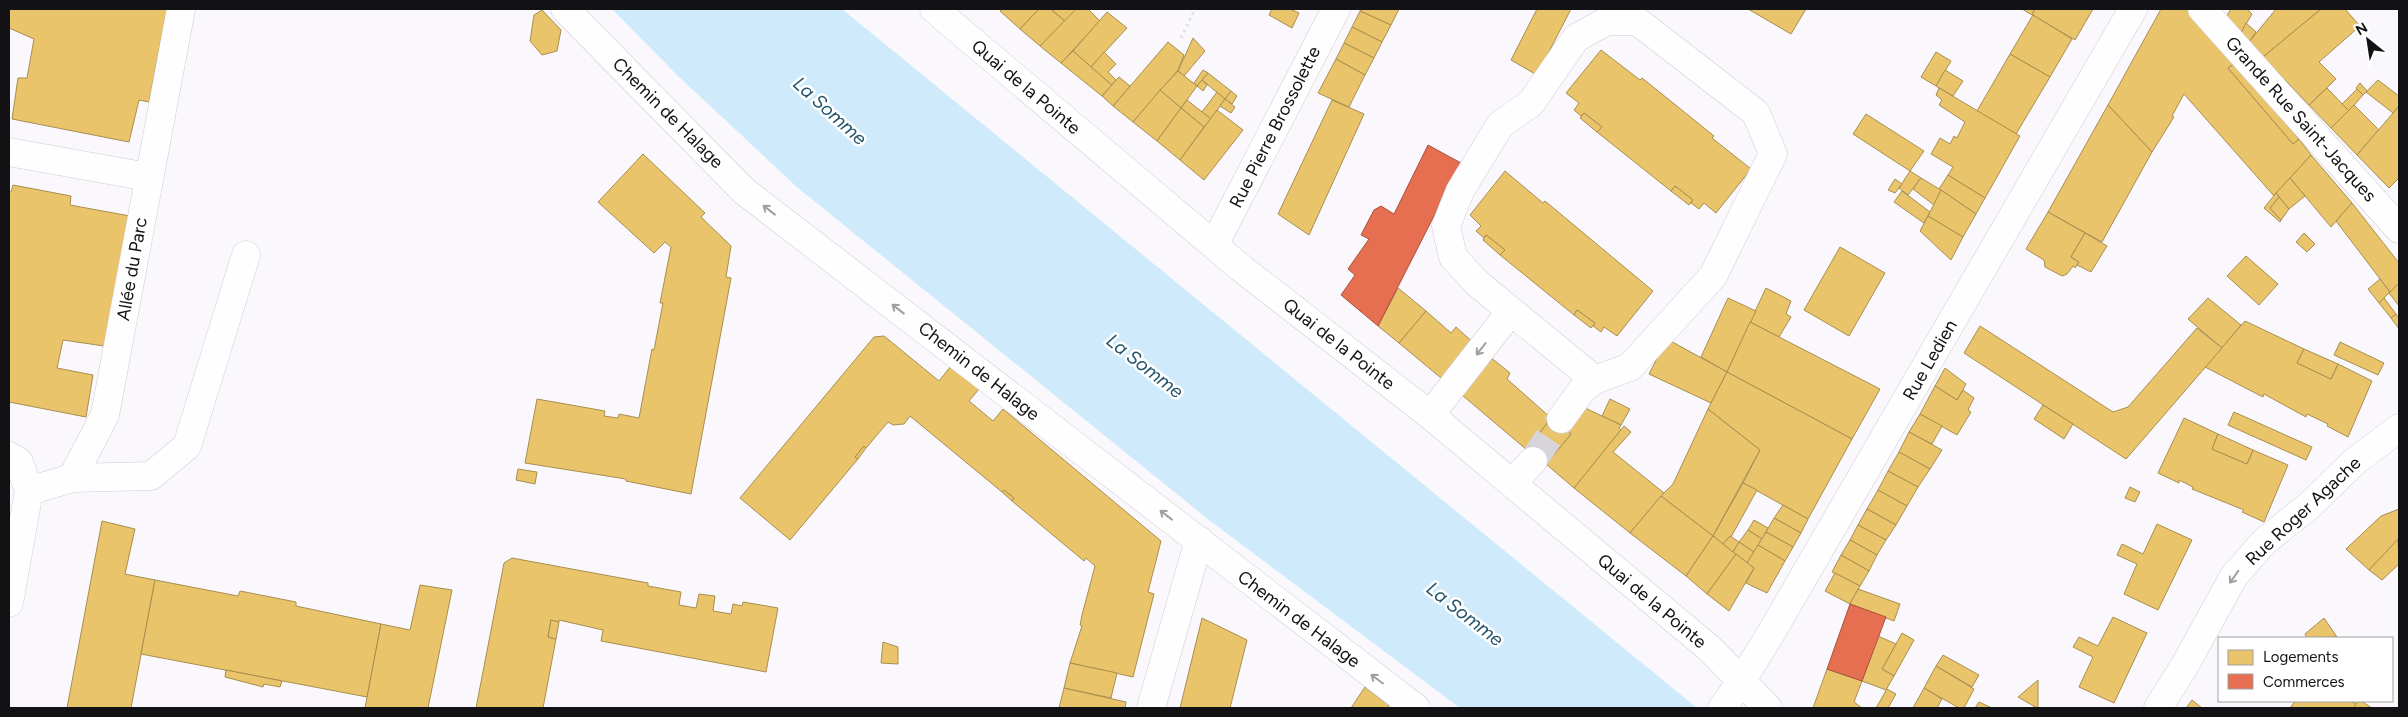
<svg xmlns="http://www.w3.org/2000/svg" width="2408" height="717" font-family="Figtree,sans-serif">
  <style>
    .water { fill: #cfebfb }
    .homes { fill: #e9c46a; stroke: #a88e50 }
    .shops { fill: #e76f51; stroke: #a7533e }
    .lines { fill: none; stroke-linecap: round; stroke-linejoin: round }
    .minor-tunnel { stroke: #d7d5d9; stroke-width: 28; stroke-dasharray: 28 14; stroke-linecap: butt }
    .minor-casing { stroke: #cfcdd0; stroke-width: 29 }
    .path { stroke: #e1e0e2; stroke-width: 3; stroke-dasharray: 2.5 4; stroke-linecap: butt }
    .minor { stroke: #fefeff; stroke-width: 28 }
    .oneway { stroke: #a09fa1 }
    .labels { text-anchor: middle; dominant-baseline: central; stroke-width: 5; stroke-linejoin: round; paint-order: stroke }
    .street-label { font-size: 18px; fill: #121113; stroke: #fff }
    .water-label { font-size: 19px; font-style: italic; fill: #24556a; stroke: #fff }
  </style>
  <rect width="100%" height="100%" fill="#faf8fc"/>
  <polygon class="water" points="612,9 842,9 1697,708 1460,708 1209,520 798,188 678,76"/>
  <g class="homes">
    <polygon points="9,9 167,9 149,102 139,100 129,142 12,119 18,78 27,78 34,39 9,28"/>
    <polygon points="1001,9 1039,9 1020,29 1000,11"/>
    <polygon points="1039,9 1050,9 1065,21 1040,46 1020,29"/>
    <polygon points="1055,9 1076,9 1065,21 1053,11"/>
    <polygon points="1076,9 1088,9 1100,21 1061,63 1040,46"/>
    <polygon points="1272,9 1290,9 1299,13 1292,28 1269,15"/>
    <polygon points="1361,9 1399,9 1391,25 1360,11"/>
    <polygon points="1537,9 1571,9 1537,75 1511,60"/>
    <polygon points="1748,9 1806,9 1791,34"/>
    <polygon points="2022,9 2035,9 2032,15"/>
    <polygon points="2035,9 2093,9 2075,40 2032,15"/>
    <polygon points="2161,9 2186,9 2234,64 2228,68 2293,144 2299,139 2311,155 2274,196 2184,94 2172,116 2174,117 2152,152 2108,105"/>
    <polygon points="2231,9 2247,9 2252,14 2241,33 2226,17"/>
    <polygon points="2276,9 2321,9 2263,57 2249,42"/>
    <polygon points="2321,9 2345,9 2360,26 2319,62 2336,79 2309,105 2263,57"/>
    <polygon points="542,10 561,30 557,51 542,55 530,41 534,15"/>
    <polygon points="1360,11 1391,25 1382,42 1352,27"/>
    <polygon points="1107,12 1127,28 1091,67 1073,51"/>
    <polygon points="2033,15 2072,39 2050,77 2010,54"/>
    <polygon points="2246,23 2256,32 2249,42 2241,33"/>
    <polygon points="1352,27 1382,42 1374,58 1344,43"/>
    <polygon points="1193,38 1205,51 1184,76 1178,71"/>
    <polygon points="1168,42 1184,55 1178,70 1133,122 1113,106"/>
    <polygon points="1344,43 1374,58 1365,75 1336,59"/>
    <polygon points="1601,50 1640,80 1642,78 1714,136 1712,138 1751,169 1716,213 1704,203 1699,209 1691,203 1693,200 1675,186 1671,191 1597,132 1602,127 1584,113 1581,116 1574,110 1579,103 1566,93"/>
    <polygon points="1073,51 1112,85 1102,96 1061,63"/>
    <polygon points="1104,52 1116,64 1108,72 1116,80 1112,85 1091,67"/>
    <polygon points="1936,52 1951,61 1936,86 1921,77"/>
    <polygon points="2010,54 2050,77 2016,134 1977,111"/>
    <polygon points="1336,59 1365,75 1349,107 1318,93"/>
    <polygon points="2234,64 2299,139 2293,144 2228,68"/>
    <polygon points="1203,70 1208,73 1197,86 1194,83"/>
    <polygon points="1945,70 1963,81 1953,96 1936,86"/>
    <polygon points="1178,71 1197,86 1181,108 1160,90"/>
    <polygon points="1208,73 1231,91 1225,99 1202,80"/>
    <polygon points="1119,77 1130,86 1113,106 1102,96"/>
    <polygon points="1202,80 1207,85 1203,91 1197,86"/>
    <polygon points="2378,80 2399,96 2399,106 2393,113 2366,92"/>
    <polygon points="2360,83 2367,91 2363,95 2356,88"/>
    <polygon points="1939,88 2020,136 1985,198 1948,175 1953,167 1931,154 1940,138 1950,144 1954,136 1957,138 1965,122 1939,105 1942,100 1936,95"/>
    <polygon points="2327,88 2349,111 2331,128 2309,105"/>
    <polygon points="2357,89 2363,95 2349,111 2342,104"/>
    <polygon points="1160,90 1181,108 1157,141 1133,122"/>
    <polygon points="1231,91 1237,96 1232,104 1225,99"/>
    <polygon points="1217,92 1225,99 1211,119 1202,112"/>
    <polygon points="1225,99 1235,107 1231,113 1220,106"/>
    <polygon points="1187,100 1211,119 1204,127 1181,108"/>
    <polygon points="1332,100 1364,114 1309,235 1278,214"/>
    <polygon points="2108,105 2152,152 2102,242 2048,212"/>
    <polygon points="2354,105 2379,130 2357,155 2331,128"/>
    <polygon points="2399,106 2399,178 2389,188 2357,155"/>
    <polygon points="1181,108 1204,127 1180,160 1157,141"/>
    <polygon points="1217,110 1243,130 1204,180 1180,160"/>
    <polygon points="1584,113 1602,127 1597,132 1580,118"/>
    <polygon points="1866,114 1924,151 1910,171 1853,134"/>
    <polygon points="643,154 705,213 701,217 731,246 726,277 731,278 691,494 626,481 626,479 525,463 537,399 605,411 604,416 618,418 619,414 639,418 652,349 654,350 663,303 660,303 671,247 665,242 654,253 598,202"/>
    <polygon points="2311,155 2352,203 2331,227 2290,178"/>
    <polygon points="1505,171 1543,203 1545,201 1653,291 1617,336 1604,327 1601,332 1593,326 1595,323 1577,310 1574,315 1500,255 1505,250 1486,235 1484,238 1476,231 1481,226 1470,215"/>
    <polygon points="1910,171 1921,178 1908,195 1899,188"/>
    <polygon points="1948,175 1985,198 1976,214 1939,189"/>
    <polygon points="1921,178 1941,190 1934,205 1913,189"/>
    <polygon points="2290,178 2305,196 2289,209 2276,193"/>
    <polygon points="1895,179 1902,184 1895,193 1888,190"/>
    <polygon points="13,185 71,196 70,205 130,216 104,346 63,340 57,368 93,375 86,417 9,402 9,192 11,192"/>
    <polygon points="1675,186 1693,200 1689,205 1671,191"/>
    <polygon points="1941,190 1976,214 1963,237 1928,216"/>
    <polygon points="1902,191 1930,212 1924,223 1894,202"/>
    <polygon points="2276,193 2279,197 2270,208 2281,220 2280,222 2264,208"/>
    <polygon points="2279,197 2289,209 2281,220 2270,208"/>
    <polygon points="2352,203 2399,263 2399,283 2390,292 2336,221"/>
    <polygon points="2048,212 2085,233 2071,257 2079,262 2075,268 2073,266 2067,274 2062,276 2045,267 2044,260 2026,249"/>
    <polygon points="1928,216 1963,237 1951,260 1920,231"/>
    <polygon points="2085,233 2107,246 2091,272 2077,265 2079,262 2071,257"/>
    <polygon points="2304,233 2315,244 2307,252 2296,242"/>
    <polygon points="1486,235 1505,250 1500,255 1483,240"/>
    <polygon points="1840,247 1885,273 1849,336 1804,310"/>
    <polygon points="2246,256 2278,284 2259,305 2227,276"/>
    <polygon points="2380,279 2390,292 2379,303 2368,289"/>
    <polygon points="2399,283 2399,306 2389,293"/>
    <polygon points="1398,288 1426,311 1399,343 1378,326"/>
    <polygon points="1766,288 1791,301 1786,314 1791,317 1779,337 1750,322"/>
    <polygon points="1728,298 1756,311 1727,372 1701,357"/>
    <polygon points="2208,298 2241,325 2222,348 2188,319"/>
    <polygon points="2384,298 2396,314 2391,318 2379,303"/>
    <polygon points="1577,310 1595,323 1591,328 1574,315"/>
    <polygon points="1426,311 1451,333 1456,327 1477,346 1447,383 1399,343"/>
    <polygon points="2396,314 2399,318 2399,329 2391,318"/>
    <polygon points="2245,321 2304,349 2297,363 2331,379 2338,364 2372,381 2348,437 2327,426 2328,424 2307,414 2306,417 2264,394 2263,397 2205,367"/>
    <polygon points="1750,322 1880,389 1852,439 1727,372"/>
    <polygon points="1980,326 2113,412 2128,407 2197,328 2222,348 2126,459 1964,353"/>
    <polygon points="884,336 939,381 951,366 979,389 969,401 993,421 1003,409 1161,541 1148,592 1154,594 1133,677 1070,663 1082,626 1080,625 1082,615 1095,566 1086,558 1084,561 1012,501 1014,498 1004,490 1002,492 910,416 904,424 893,425 888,422 866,448 864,446 855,457 858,459 790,540 740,498 874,337"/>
    <polygon points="1667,339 1727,372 1711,403 1649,374"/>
    <polygon points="2340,342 2384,363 2378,375 2334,355"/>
    <polygon points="2304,349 2338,364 2331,379 2297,363"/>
    <polygon points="1490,357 1510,373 1507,379 1551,418 1527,450 1462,395"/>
    <polygon points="1945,368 1966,384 1957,400 1935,386"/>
    <polygon points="1727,372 1852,439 1808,519 1743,483 1760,450 1708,409"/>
    <polygon points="1935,386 1957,400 1963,390 1974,398 1968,410 1971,412 1957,435 1920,414"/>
    <polygon points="1610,399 1630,409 1621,425 1602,416"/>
    <polygon points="2043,405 2073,424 2064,439 2034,419"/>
    <polygon points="1585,408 1621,425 1619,428 1621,430 1574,488 1546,464 1571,434 1566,430"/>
    <polygon points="1708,409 1760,450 1713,536 1661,496 1673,484"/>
    <polygon points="2234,412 2312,447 2306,460 2228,425"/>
    <polygon points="1920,414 1942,426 1932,444 1909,432"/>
    <polygon points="1551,418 1571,434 1546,464 1527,450"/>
    <polygon points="2184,418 2218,434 2212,449 2247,464 2253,450 2288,465 2264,522 2242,512 2244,510 2192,489 2193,487 2179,480 2179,483 2158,473"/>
    <polygon points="1624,426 1631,432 1613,452 1664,493 1630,533 1574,488"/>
    <polygon points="1909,432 1942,450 1930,469 1899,452"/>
    <polygon points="2218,434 2253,450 2247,464 2212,449"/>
    <polygon points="864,446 866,448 858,459 855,457"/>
    <polygon points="1899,452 1930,469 1918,487 1888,471"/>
    <polygon points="518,469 537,472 535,484 516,480"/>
    <polygon points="1888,471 1918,487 1907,506 1878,490"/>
    <polygon points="1743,483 1757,490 1731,537 1730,536 1723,544 1713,536"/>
    <polygon points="2130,487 2140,492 2135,502 2125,498"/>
    <polygon points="1004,490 1014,498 1012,501 1002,492"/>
    <polygon points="1878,490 1907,506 1896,525 1867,509"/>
    <polygon points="1661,496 1713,536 1686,576 1630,533"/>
    <polygon points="1783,505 1808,519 1801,533 1774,518"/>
    <polygon points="1867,509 1896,525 1886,540 1858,525"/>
    <polygon points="2399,509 2399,539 2369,570 2346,549 2381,516"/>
    <polygon points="1774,518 1801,533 1793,547 1766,532"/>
    <polygon points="1754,520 1768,528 1762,539 1748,530"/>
    <polygon points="102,521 135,529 125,574 155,580 131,708 67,708"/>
    <polygon points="2157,524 2192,540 2158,610 2124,594 2137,564 2117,555 2122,544 2143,554"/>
    <polygon points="1858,525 1886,540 1877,555 1850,540"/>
    <polygon points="1748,530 1762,539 1754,552 1739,542"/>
    <polygon points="1766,532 1793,547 1785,561 1758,545"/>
    <polygon points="1713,536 1736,554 1707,594 1686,576"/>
    <polygon points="1730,536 1739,542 1733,552 1723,544"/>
    <polygon points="2398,539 2399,564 2382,580 2369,570"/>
    <polygon points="1850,540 1877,555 1869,571 1841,555"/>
    <polygon points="1739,542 1754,552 1747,563 1733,552"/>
    <polygon points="1758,545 1785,561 1767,593 1746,583 1754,568 1747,563"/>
    <polygon points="1736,554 1754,568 1729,611 1707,594"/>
    <polygon points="1841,555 1869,571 1860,586 1832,572"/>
    <polygon points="512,558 648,583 648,586 681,592 679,605 696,608 699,594 715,596 713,611 731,614 733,604 742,606 743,602 778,608 766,672 601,641 603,630 559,620 559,622 551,620 548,637 556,639 543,708 476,708 504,563"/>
    <polygon points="1835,573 1860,586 1850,604 1825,591"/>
    <polygon points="155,580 238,596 240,591 296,602 296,606 381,624 367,697 141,654"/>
    <polygon points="420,585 452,590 428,708 365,708 381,624 410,630"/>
    <polygon points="1858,589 1900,604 1894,621 1850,604"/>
    <polygon points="2113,617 2147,633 2114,703 2079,687 2093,657 2073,647 2079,637 2098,646"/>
    <polygon points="1202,618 1247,640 1230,708 1180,708"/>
    <polygon points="2324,618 2337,637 2307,638 2305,634"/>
    <polygon points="551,620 559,622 556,639 548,637"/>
    <polygon points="1902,633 1914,640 1894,676 1882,669"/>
    <polygon points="1878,636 1896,644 1882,669 1894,676 1886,690 1862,681"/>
    <polygon points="883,642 898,647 898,664 881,663"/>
    <polygon points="1943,655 1979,675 1972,687 1936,666"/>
    <polygon points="1070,663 1117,673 1111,698 1064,688"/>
    <polygon points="1936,666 1974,689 1964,708 1959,708 1924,688"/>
    <polygon points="1827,669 1862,681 1854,702 1862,708 1813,708"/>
    <polygon points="226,670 282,681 280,687 264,684 263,687 225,677"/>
    <polygon points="2038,680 2038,708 2037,708 2018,697"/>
    <polygon points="1365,687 1389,705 1387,708 1351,708"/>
    <polygon points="1064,688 1126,702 1125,708 1059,708"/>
    <polygon points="1924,688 1942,699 1937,708 1913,708"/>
    <polygon points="1887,689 1896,694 1888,708 1876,708"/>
    <polygon points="2192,700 2202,708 2186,708"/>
    <polygon points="2295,701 2351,701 2356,704 2354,708 2290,708"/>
    <polygon points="2357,701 2361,701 2372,708 2354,708"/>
    <polygon points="1979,702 1992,708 1975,708"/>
  </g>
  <g class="shops">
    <polygon points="1428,145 1461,163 1378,326 1341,295 1355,275 1348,269 1369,239 1361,235 1374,210 1381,206 1394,214"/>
    <polygon points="1850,604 1886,617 1862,681 1827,669"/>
  </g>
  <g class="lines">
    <polyline class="minor-tunnel" points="1533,461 1561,419"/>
    <defs>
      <g id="minor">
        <polyline points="565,9 744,191 1416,708"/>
        <polyline points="934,9 1241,268 1430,415 1709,648 1768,708"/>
        <polyline points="2202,9 2399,229"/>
        <polyline points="9,152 148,177"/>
        <polyline points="1214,245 1336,9"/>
        <polyline points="1430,415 1511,311"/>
        <polyline points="1561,419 1582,390 1595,380 1630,367 1713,276 1773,154 1756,113 1637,21 1607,21 1576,38 1531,103 1500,125 1460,191 1446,226 1453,257 1477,283 1595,380"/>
        <polyline points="9,456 19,462 29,491 9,603"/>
        <polyline points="72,478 151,476 187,446 246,255"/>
        <polyline points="1512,483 1533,461"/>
        <polyline points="29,491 72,478 105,415 181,9"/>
        <polyline points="1151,708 1199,540"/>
        <polyline points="1722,708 1741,682 1771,633 2133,9"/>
        <polyline points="2158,708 2185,665 2234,576 2264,542 2311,504 2354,462 2399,428"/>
      </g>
    </defs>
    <use href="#minor" class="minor-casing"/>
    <polyline class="path" points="1181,38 1195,9"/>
    <use href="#minor" class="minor"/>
  </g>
  <defs><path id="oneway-shaft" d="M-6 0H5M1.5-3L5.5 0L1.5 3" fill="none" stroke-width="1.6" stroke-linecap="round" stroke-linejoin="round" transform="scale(1.25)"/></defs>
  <g class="oneway">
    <use href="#oneway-shaft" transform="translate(769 210) rotate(-142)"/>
    <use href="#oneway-shaft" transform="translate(898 309) rotate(-142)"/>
    <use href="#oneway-shaft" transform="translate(1481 349) rotate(128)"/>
    <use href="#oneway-shaft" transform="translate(1166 515) rotate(-142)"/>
    <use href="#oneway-shaft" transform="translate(2234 577) rotate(125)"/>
    <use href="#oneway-shaft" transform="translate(1377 679) rotate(-143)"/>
  </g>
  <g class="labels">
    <g class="street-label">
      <text transform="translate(1026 87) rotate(40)">Quai de la Pointe</text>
      <text transform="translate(668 113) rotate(45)">Chemin de Halage</text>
      <text transform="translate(2301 119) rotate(48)">Grande Rue Saint-Jacques</text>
      <text transform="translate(1275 127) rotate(-63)">Rue Pierre Brossolette</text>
      <text transform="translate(132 269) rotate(-80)">Allée du Parc</text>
      <text transform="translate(1339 344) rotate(38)">Quai de la Pointe</text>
      <text transform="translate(1930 360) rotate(-60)">Rue Ledien</text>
      <text transform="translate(979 371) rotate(38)">Chemin de Halage</text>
      <text transform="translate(2303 511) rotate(-43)">Rue Roger Agache</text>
      <text transform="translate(1652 601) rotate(40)">Quai de la Pointe</text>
      <text transform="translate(1299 619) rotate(37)">Chemin de Halage</text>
    </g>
    <g class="water-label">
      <text transform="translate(830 111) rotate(42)">La Somme</text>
      <text transform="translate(1145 366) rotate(38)">La Somme</text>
      <text transform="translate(1465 614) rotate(38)">La Somme</text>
    </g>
  </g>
  <rect width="2408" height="717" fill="none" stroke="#121113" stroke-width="20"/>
  <rect x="2218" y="637" width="175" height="65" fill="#ffffff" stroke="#a0a0a1"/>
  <rect x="2228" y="650" width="25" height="15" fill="#e9c46a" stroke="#a0a0a1"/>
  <text x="2263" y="662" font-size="15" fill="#121113">Logements</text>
  <rect x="2228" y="674" width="25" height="15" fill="#e76f51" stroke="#a0a0a1"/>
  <text x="2263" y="687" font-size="15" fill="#121113">Commerces</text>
  <g transform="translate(2368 40) rotate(330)" stroke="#ffffff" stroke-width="4" paint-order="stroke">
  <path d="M0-4L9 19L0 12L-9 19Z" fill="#121113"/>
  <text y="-8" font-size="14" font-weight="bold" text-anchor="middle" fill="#121113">N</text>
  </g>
</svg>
